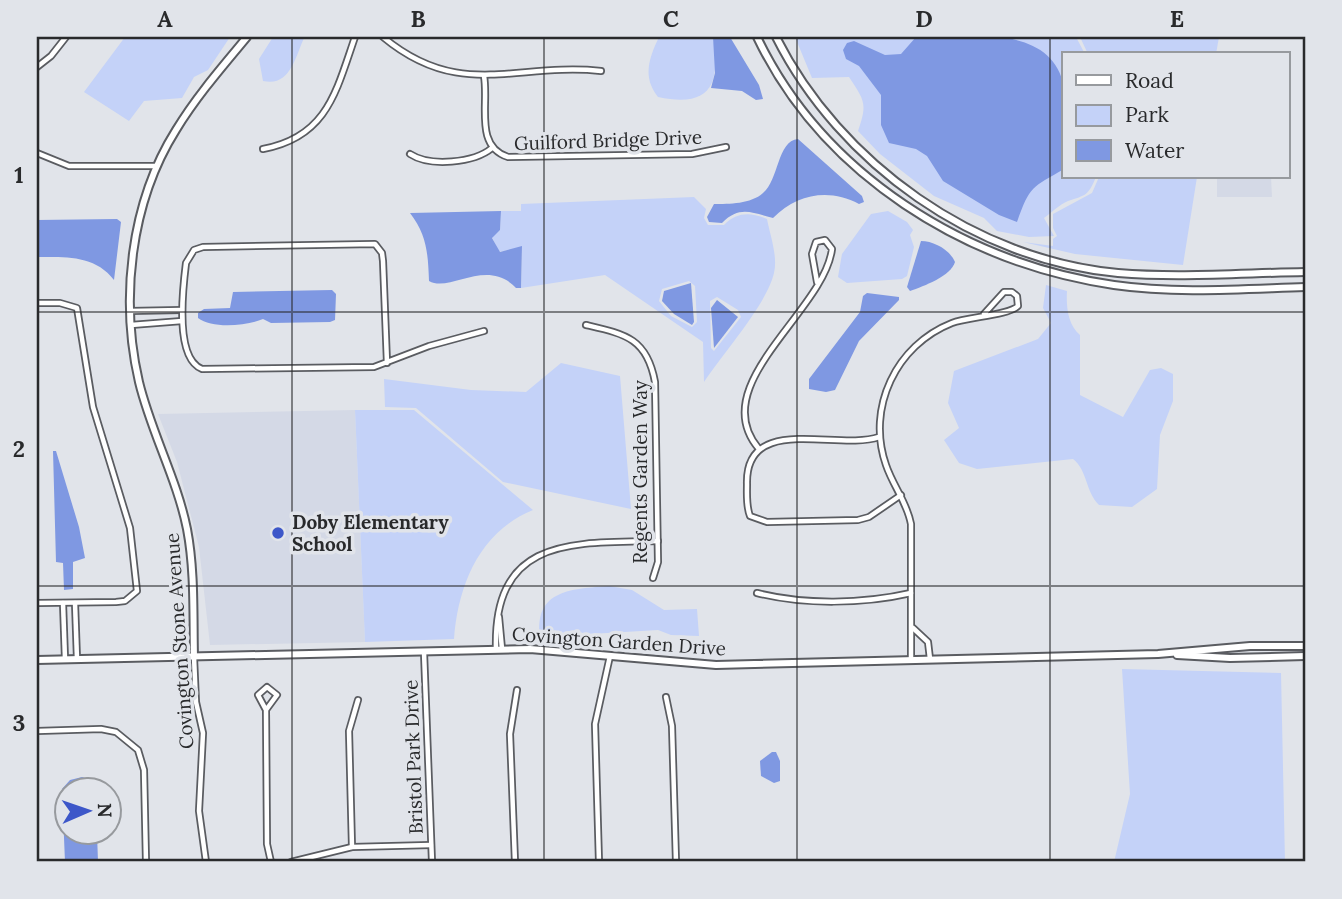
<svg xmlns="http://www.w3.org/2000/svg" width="1342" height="899" font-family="Lora,serif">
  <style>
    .built { fill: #d4d9e6 }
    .green { fill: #c4d2f8; fill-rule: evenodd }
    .water { fill: #7f98e2 }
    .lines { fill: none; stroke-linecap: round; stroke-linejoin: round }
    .minor-casing { stroke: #5a5c61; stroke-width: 8 }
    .tertiary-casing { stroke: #5a5c61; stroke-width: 10 }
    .minor { stroke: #fff; stroke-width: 4.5 }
    .tertiary { stroke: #fff; stroke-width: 6 }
    .grid { fill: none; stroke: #292a2c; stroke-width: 2; stroke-opacity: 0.55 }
    .poi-dot { fill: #3d57c9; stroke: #e1e4ea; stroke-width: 2.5 }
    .labels { text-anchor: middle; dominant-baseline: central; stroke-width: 7; stroke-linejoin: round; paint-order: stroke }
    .street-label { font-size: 19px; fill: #292a2c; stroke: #e1e4ea }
    .poi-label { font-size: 19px; font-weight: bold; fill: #292a2c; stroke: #e1e4ea; text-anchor: start }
    .neatline { fill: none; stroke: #292a2c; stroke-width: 2.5 }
    .grid-label { font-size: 23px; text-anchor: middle; font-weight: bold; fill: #292a2c }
  </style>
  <rect width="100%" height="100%" fill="#e1e4ea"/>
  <g class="built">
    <polygon points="1217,177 1271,177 1272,197 1217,197"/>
    <polygon points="355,410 365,642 210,645 199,547 177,462 158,414"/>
  </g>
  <g class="green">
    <polygon points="125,37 230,37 208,70 194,77 182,98 144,101 129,121 84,92"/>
    <path d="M273,37L304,38C295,58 290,87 263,81L259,59Z"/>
    <path d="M659,37H713C721,85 710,108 658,97C642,77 649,58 659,37Z"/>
    <path d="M795,37H1076L1085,54H1064V177H1096C1088,196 1086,195 1068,201C1060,204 1051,213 1044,218L1054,236L1029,237L997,231L984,218L934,196L880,154L858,131C868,103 864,100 849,77L812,78Z"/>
    <polygon points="1080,37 1219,37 1216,54 1088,54"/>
    <polygon points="1099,177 1197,177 1183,265 1075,254 1023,242 1053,246 1053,239 1057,236 1053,228 1053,214 1092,193"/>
    <path d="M694,197L706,209L704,218L708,225H724C737,212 750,212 767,219C770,235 778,256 774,273C767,304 723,353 704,382L703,342L605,275L521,288L522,247L499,252L492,237L500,230L501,211H521V204ZM689,281L695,286L697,322L692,327L671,316L659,301L662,289ZM717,297L738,310L741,317L714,351L711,348L710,301Z"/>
    <polygon points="888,211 907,222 913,230 910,235 914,247 907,276 902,279 847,283 838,277 842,254 871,214"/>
    <path d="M1046,285L1067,291C1066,307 1068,325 1080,335V395L1123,417L1150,370L1161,368L1173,374V401L1160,435L1157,489L1132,507L1099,505C1085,491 1088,471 1073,459L977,469L959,463L944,440L959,428L948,403L954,371L1038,339L1051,323L1043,308Z"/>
    <polygon points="561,363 620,376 631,509 503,482 416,408 385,407 384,379 471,390 526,392"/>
    <path d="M355,410H414L533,510C479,532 458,586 454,639L365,642Z"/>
    <path d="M609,586L632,590L664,610L697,609L699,636L671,635L658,630L540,637C534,589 573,589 609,586Z"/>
    <polygon points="1122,669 1281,673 1285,862 1114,862 1130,794"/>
  </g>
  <g class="water">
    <polygon points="713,37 730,37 759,85 763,99 756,100 742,91 711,88 715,73"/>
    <path d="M916,37C966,37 1052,22 1064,87C1068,113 1064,143 1064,169C1032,188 1030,185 1017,222L999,215L943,181L927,156L916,149L889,143L881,125V95L859,66L846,59L843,50L847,43L854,41L885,55L901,54Z"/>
    <path d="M798,139L862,196L864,202L859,204C829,188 797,194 773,218C752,213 740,205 722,223L709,222L707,217L714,204C729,204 751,204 763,193C779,180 777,141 798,139Z"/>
    <path d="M501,211L500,230L492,238L500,252L522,246L521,288H516C487,257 450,293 429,281C428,254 427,235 410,213Z"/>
    <path d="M117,219L121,222L114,280C95,255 66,257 37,257V220Z"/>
    <path d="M921,241C934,241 950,250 955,262C951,276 924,286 910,291L907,287Z"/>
    <polygon points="691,283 694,322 692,325 674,314 662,301 664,291"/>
    <path d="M332,290L336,294L335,320L330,322L271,323L263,319C246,326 212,329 198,318V313L204,309L230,308L233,292Z"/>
    <polygon points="867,293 899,297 899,300 859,341 835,390 826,392 809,389 809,379 860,312 863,296"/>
    <polygon points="717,300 738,317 714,348 711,308"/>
    <polygon points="53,451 56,451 79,527 85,558 73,562 73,589 64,590 63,563 56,562"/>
    <polygon points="772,752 776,752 780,761 780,781 774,783 761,776 760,761"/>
    <polygon points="82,777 95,781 97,790 66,790 66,832 97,833 98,862 65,862 62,789 70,780"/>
  </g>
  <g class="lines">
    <defs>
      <g id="minor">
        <path d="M383,37C460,101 516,62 601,71"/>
        <polyline points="37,67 51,56 66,37"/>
        <path d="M484,76C489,104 474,146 508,157L692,154L726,147"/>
        <path d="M263,149C327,137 336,92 355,37"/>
        <polyline points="37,153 69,166 157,166"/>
        <path d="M410,154C430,167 474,163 492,148"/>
        <polyline points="37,303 60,303 77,308 93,407 130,528 137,591 125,601 116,602 37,603"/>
        <polyline points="130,311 182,310"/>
        <polyline points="131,325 182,321"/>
        <path d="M586,325C625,334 647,338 655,382L658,562L653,578"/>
        <path d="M387,363L383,261L382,253L375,244L203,247L194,250L186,263C183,287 174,358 202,369L374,367L429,346L484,331"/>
        <path d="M879,437C837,451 745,413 747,484C747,495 746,506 750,516L767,522L858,520L869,517L901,495"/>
        <path d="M759,449C704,385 824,312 832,249L825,240L816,242L812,254L817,282"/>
        <path d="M757,593C804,605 863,604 911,593"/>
        <polyline points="63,603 65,659"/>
        <polyline points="75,603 77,659"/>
        <polyline points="499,617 502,649"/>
        <polyline points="913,628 928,642 930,659"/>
        <path d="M496,649C493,536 573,543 658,541"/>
        <polyline points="424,652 432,862"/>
        <polyline points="194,657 196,702 203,733 199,811 206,862"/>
        <path d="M911,660V524C907,502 893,486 886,465C866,408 896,345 952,323C968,317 1009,315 1018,306L1017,296L1012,292H1004L984,314"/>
        <polyline points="666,697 672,726 676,862"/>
        <polyline points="266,710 277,695 267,687 258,695 266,710 267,844 271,862"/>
        <polyline points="37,731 101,729 116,732 138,750 144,770 146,862"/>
        <polyline points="352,847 349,731 358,700"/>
        <polyline points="291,862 352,847 431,845"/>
        <polyline points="515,862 510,734 517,690"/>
        <polyline points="599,862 595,724 610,656"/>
      </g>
      <g id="tertiary">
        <path d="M757,37C823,175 965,263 1114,285C1177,294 1242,289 1305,287"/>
        <path d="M776,37C840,164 976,260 1118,273C1180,278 1243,273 1305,272"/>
        <polyline points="1177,655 1230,658 1305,656"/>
        <path d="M194,657C193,615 195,571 187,529C177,479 151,432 139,382C120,300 130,203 176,130C196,97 222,67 247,37"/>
        <polyline points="37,660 530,649 716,665 1158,654 1250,646 1305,646"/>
      </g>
    </defs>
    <use href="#minor" class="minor-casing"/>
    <use href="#tertiary" class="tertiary-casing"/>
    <use href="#minor" class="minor"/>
    <use href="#tertiary" class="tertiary"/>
  </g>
  <path class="grid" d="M292,37V862M544,37V862M797,37V862M1050,37V862M37,312H1305M37,586H1305"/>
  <circle class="poi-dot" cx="278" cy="533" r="7"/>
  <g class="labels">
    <g class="street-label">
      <text transform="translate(608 140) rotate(-2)">Guilford Bridge Drive</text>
      <text transform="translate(640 472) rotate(-90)">Regents Garden Way</text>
      <text transform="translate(179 641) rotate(-94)">Covington Stone Avenue</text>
      <text transform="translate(619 641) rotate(4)">Covington Garden Drive</text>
      <text transform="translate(413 757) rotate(-92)">Bristol Park Drive</text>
    </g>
    <g class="poi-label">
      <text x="292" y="522">Doby Elementary<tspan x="292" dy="22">School</tspan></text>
    </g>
  </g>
  <rect width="1342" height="899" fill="none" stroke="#e1e4ea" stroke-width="77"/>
  <rect x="1062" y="52" width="228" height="126" fill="#e1e4ea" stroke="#979a9e" stroke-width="2"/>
  <rect x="1076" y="75" width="35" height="10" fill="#ffffff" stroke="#979a9e" stroke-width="2"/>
  <text x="1125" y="88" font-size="21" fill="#292a2c">Road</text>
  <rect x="1076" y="105" width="35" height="21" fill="#c4d2f8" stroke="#979a9e" stroke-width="2"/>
  <text x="1125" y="122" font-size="21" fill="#292a2c">Park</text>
  <rect x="1076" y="140" width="35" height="21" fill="#7f98e2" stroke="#979a9e" stroke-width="2"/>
  <text x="1125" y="158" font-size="21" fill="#292a2c">Water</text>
  <g transform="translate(88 811) rotate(88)"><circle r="33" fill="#e1e4ea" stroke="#979a9e" stroke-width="2"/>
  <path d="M0-5L12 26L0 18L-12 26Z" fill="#3d57c9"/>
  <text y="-10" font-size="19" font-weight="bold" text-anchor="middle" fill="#292a2c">N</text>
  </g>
  <rect x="38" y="38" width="1266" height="822" class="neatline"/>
  <g class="grid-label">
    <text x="165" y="27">A</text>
    <text x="418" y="27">B</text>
    <text x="671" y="27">C</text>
    <text x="924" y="27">D</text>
    <text x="1177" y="27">E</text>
    <text x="19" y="183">1</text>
    <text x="19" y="457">2</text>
    <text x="19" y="731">3</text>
  </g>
</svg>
